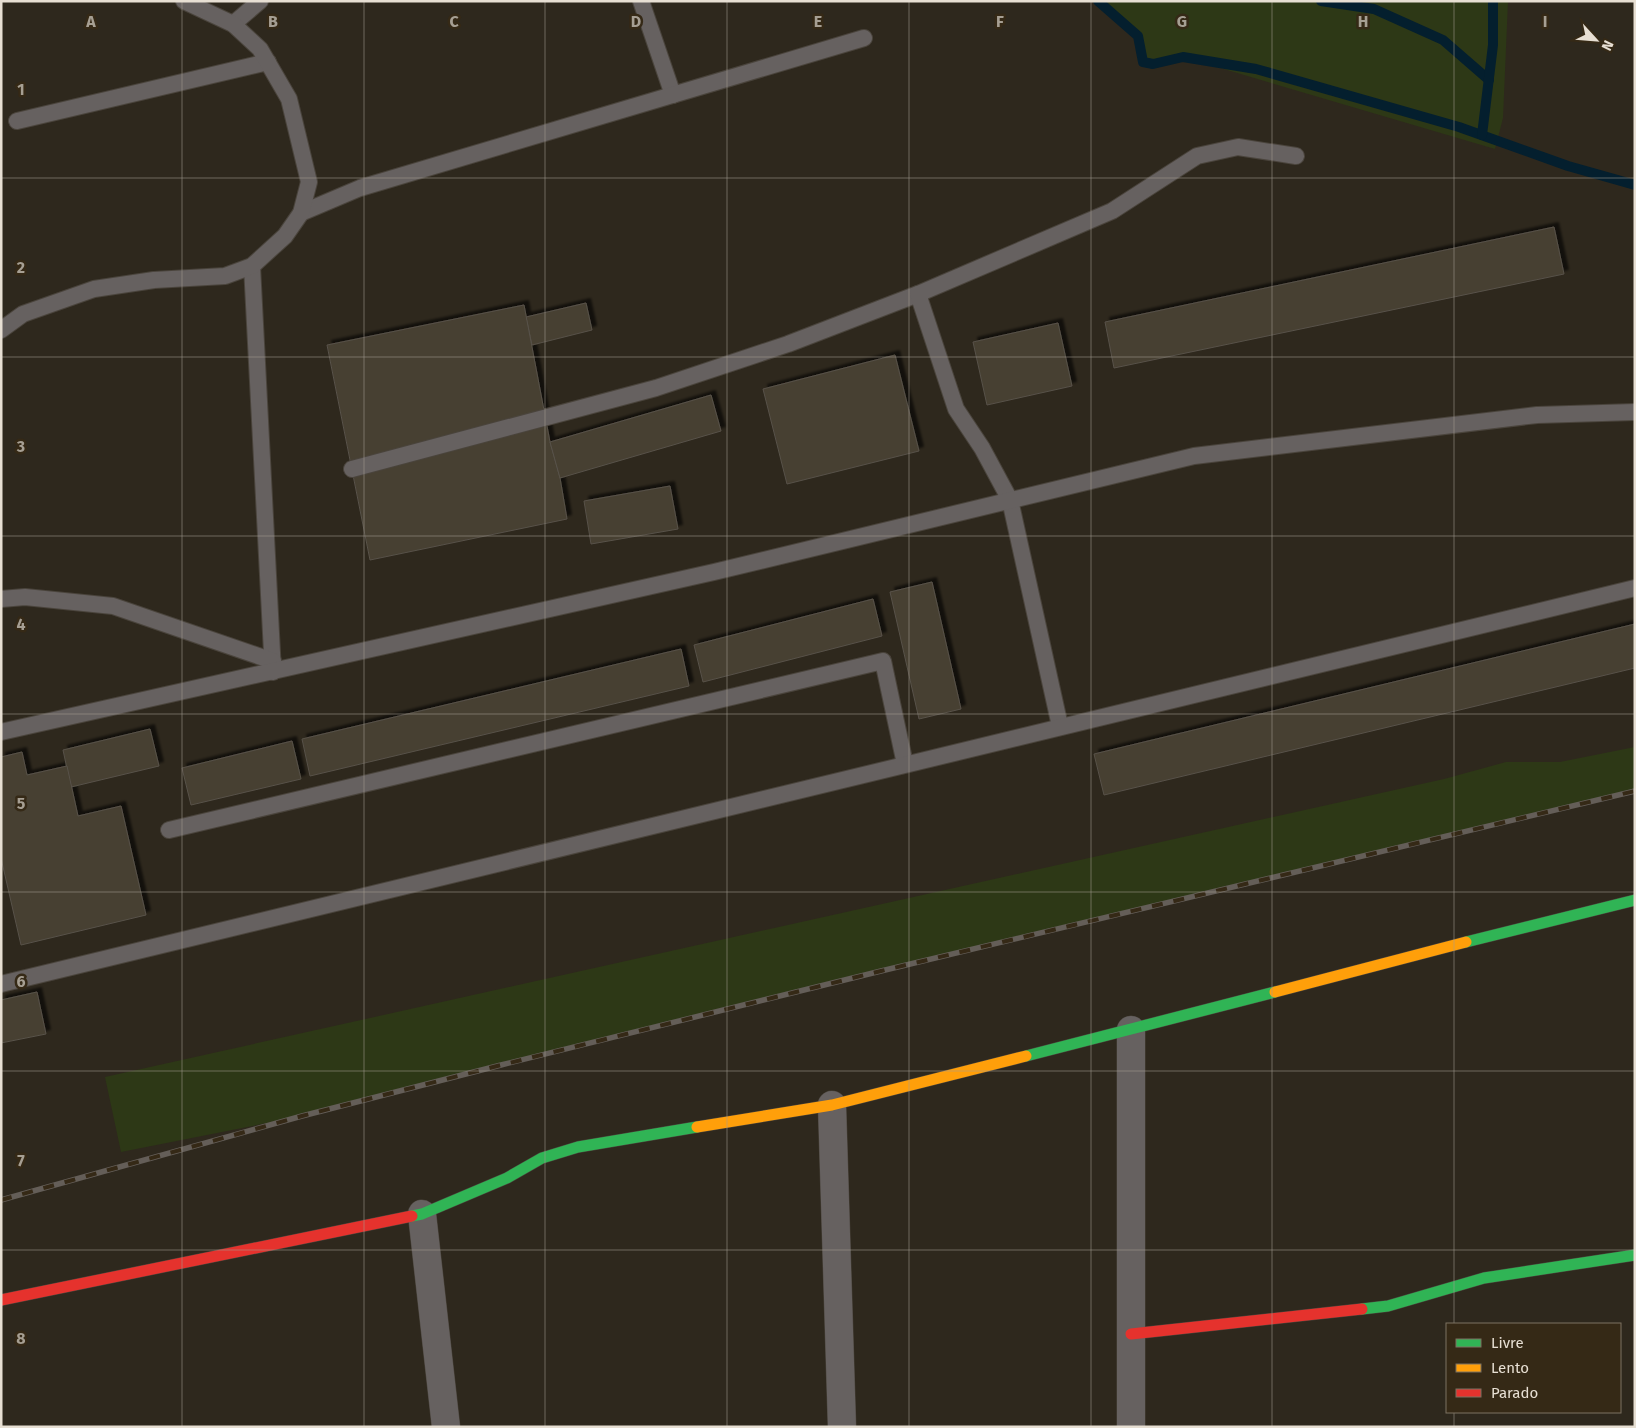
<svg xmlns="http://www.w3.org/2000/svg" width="1636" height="1428" font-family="'Fira Sans',sans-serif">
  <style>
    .grass { fill: #2d3816 }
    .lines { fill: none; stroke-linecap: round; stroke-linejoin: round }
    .stream { stroke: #041f2e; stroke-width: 10 }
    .building { fill: #463f32; stroke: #585249; filter: url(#shadow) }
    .lane-casing { stroke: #4a443c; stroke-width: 18 }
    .street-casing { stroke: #4a443c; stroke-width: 29 }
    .fast-casing { stroke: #4a443c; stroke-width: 12 }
    .slow-casing { stroke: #4a443c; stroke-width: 12 }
    .jam-casing { stroke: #4a443c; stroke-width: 12 }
    .lane { stroke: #666160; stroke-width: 16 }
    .street { stroke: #666160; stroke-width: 28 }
    .fast { stroke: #30b455; stroke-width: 11 }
    .slow { stroke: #ff9f0a; stroke-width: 11 }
    .jam { stroke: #e5322d; stroke-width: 11 }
    .rail-casing { stroke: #645e58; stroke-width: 5.5 }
    .rail { stroke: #352916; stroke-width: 4; stroke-dasharray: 11; stroke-linecap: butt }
    .grid { fill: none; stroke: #a69f93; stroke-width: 1; stroke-opacity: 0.55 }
    .grid-label { font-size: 16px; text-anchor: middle; font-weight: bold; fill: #a69f93; stroke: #352916; stroke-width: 5; stroke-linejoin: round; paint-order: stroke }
  </style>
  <defs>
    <filter id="shadow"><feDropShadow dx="4.5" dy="-4.5" stdDeviation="1" flood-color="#0009"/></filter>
  </defs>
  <rect width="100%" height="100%" fill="#2e281d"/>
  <g class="grass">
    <polygon points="1098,1 1508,1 1503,118 1495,149 1183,57 1153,64 1143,62 1138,36"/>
    <polygon points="1635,747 1635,791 1175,899 881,971 302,1116 121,1152 105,1077 1444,779 1506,762 1560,762"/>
  </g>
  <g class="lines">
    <g class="stream">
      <polyline points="1098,1 1138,36 1143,62 1153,64 1183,57 1256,69 1459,127 1568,166 1635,185"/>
      <polyline points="1321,1 1374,9 1443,40 1489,80"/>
      <polyline points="1482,135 1493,45 1493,1"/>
    </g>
  </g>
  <g class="building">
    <polygon points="1554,227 1564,274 1114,368 1105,322"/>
    <polygon points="586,303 592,330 532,345 526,317"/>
    <polygon points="524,305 550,442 560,478 567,519 370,560 327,345"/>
    <polygon points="1058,323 1072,386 987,405 973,342"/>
    <polygon points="895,355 919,451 787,484 763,389"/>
    <polygon points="711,395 721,431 560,478 550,442"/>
    <polygon points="670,486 678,529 591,544 584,501"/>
    <polygon points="932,582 961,709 919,719 890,592"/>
    <polygon points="873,599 882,636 703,682 694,645"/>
    <polygon points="1635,624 1635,668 1104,795 1094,754"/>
    <polygon points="681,649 689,686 310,776 302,739"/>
    <polygon points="150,729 159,766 71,787 63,750"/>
    <polygon points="292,741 301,779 191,805 182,768"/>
    <polygon points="22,752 27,775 67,766 78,816 121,806 146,915 21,945 1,858 1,757"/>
    <polygon points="37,992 46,1034 1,1043 1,1000"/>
  </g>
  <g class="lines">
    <defs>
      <g id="lane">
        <polyline points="641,1 673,95"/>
        <polyline points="233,24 260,1"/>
        <polyline points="17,121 268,62"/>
        <polyline points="301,213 360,188 864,38"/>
        <polyline points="252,266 273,672"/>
        <polyline points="1,330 23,314 94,289 154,280 225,276 252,266 285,236 301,213 309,182 289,99 260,49 233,24 184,1"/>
        <polyline points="352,469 656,388 788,344 918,294"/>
        <polyline points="1,599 25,597 113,606 273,661"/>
        <polyline points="1060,726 1010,500 982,448 956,409 918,294 1112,211 1197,156 1238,147 1296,156"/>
        <polyline points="1,732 714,572 1194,456 1537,415 1635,412"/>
        <polyline points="169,830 883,661 905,764"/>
        <polyline points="1,984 1635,588"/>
      </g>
      <g id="street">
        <polyline points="1131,1030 1131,1427"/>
        <polyline points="832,1105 842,1427"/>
        <polyline points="422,1214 446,1427"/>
      </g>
      <g id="fast">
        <polyline points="1466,942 1635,900"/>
        <polyline points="1026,1056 1275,992"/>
        <polyline points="412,1216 422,1214 507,1178 542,1158 578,1147 697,1127"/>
        <polyline points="1362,1309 1388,1306 1484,1278 1635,1255"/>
      </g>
      <g id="slow">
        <polyline points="1275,992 1466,942"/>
        <polyline points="697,1127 832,1105 1026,1056"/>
      </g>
      <g id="jam">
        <polyline points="1,1300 412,1216"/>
        <polyline points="1131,1334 1362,1309"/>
      </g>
    </defs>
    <use href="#lane" class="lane-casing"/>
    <use href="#street" class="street-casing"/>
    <use href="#fast" class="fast-casing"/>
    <use href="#slow" class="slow-casing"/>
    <use href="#jam" class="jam-casing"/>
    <use href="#lane" class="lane"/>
    <use href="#street" class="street"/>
    <use href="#fast" class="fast"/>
    <use href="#slow" class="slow"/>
    <use href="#jam" class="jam"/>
    <defs>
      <polyline id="rail" points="1,1200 302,1116 501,1065 881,971 1635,791"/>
    </defs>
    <use href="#rail" class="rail-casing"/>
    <use href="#rail" class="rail"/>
  </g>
  <path class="grid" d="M182,1V1427M364,1V1427M545,1V1427M727,1V1427M909,1V1427M1091,1V1427M1272,1V1427M1454,1V1324M1,178H1635M1,357H1635M1,536H1635M1,714H1635M1,892H1635M1,1071H1635M1,1250H1635M1454,1412V1427"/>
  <g class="grid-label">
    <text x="91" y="27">A</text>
    <text x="273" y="27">B</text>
    <text x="454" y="27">C</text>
    <text x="636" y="27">D</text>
    <text x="818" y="27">E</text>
    <text x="1000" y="27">F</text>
    <text x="1182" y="27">G</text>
    <text x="1363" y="27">H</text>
    <text x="1545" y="27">I</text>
    <text x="21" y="95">1</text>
    <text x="21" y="273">2</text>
    <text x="21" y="452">3</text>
    <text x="21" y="630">4</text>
    <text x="21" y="809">5</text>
    <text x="21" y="987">6</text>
    <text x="21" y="1166">7</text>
    <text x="21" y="1344">8</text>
  </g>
  <rect width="1636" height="1428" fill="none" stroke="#e7dfd3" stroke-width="5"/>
  <rect x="1446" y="1323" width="175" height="90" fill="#352916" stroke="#7c7262"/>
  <rect x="1456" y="1339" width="25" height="8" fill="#30b455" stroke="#7c7262"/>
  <text x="1491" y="1348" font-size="15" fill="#e7dfd3">Livre</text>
  <rect x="1456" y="1364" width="25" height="8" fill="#ff9f0a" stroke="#7c7262"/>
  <text x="1491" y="1373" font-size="15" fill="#e7dfd3">Lento</text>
  <rect x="1456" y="1389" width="25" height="8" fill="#e5322d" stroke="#7c7262"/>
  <text x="1491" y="1398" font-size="15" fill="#e7dfd3">Parado</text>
  <g transform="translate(1596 40) rotate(116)" stroke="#352916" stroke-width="4" paint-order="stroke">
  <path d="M0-4L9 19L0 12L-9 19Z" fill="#e7dfd3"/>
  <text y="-8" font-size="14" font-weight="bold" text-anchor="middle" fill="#e7dfd3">N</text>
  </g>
</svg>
